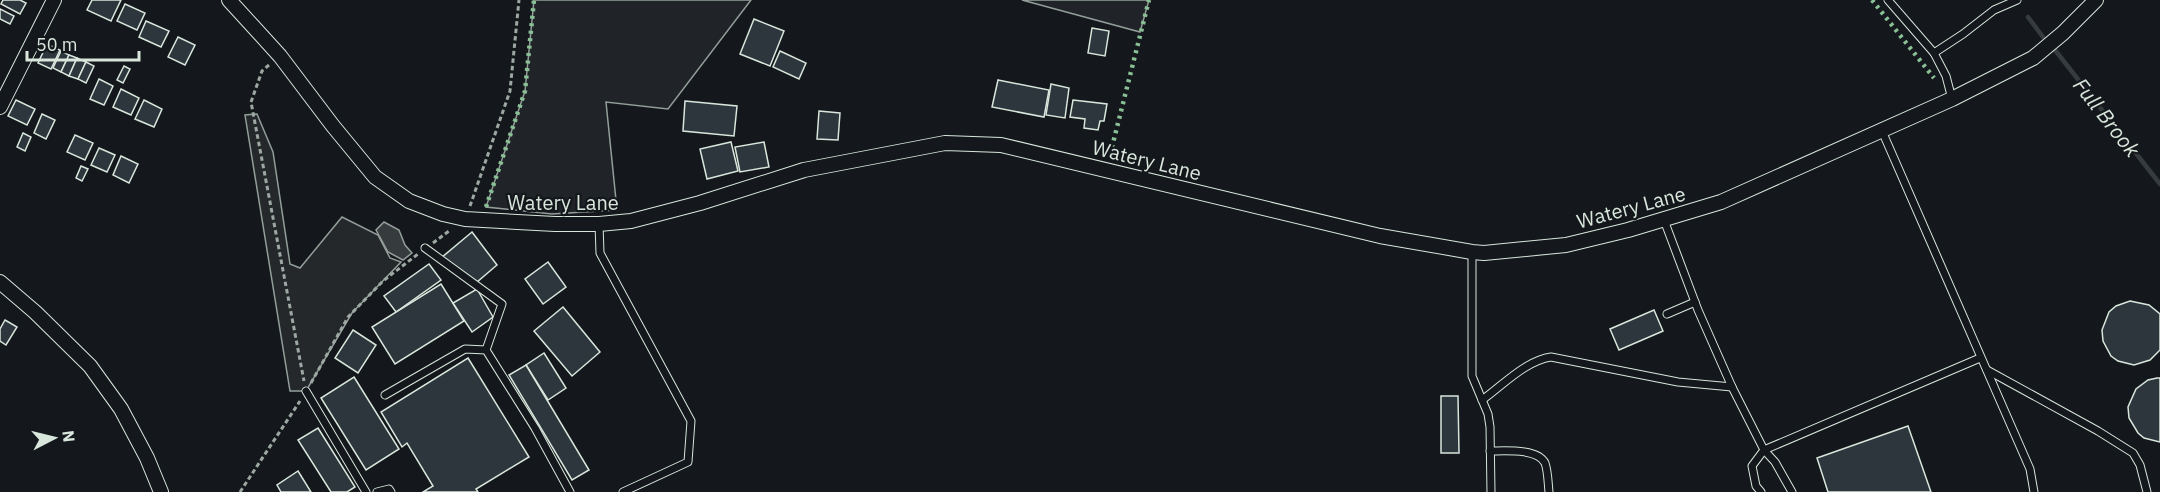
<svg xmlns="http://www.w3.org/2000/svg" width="2160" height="492" font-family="'IBM Plex Sans',sans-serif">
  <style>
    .green { fill: #202428; stroke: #939e99; stroke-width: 1.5 }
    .parking { fill: #24282b; stroke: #939e99; stroke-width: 1.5 }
    .water { fill: #363b3e; stroke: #939e99; stroke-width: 1.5 }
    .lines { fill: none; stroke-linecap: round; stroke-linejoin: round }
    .stream { stroke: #363b3e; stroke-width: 4.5 }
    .building { fill: #2c363c; stroke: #d8e6dc; stroke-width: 1.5 }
    .service-casing { stroke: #d8e6dc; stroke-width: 9 }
    .minor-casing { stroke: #d8e6dc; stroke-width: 16 }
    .path { stroke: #9da8a2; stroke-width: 3; stroke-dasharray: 4.5 3; stroke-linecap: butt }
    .service { stroke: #14181c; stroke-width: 7 }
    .minor { stroke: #14181c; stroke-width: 14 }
    .hedge { stroke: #8ac095; stroke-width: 4.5; stroke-dasharray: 3 4.5; stroke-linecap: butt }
    .labels { text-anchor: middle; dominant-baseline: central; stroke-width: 4.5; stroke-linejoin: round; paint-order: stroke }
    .street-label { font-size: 20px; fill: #d8e6dc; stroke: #14181c }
    .water-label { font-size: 21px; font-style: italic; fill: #d8e6dc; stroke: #14181c }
  </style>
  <rect width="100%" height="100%" fill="#14181c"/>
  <g class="green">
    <polygon points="534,0 751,0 668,109 606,102 617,210 552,214 486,207 525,91"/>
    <polygon points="1022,0 1149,0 1140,32"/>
  </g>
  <polygon class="parking" points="257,114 273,152 290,264 300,268 342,217 378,235 390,258 401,262 352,313 306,391 290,391 245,115"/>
  <polygon class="water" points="384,222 399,230 405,245 412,253 403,260 388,252 376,230"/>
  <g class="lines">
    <g class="stream">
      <polyline points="2028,17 2043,37"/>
      <polyline points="2055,50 2160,184"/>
    </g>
  </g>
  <g class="building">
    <polygon points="3,0 20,0 26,3 20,14 1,4"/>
    <polygon points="92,0 121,0 111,21 87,10"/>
    <polygon points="125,4 145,13 137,30 117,21"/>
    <polygon points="0,9 14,16 10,24 0,19"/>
    <polygon points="754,19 784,31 770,66 740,54"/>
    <polygon points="146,21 169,31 161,47 139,37"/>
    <polygon points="1092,28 1109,31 1105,56 1088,53"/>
    <polygon points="178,37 195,45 185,65 168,57"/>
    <polygon points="47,44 60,50 51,69 38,63"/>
    <polygon points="61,51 69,55 61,72 53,68"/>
    <polygon points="780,51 806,63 799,79 773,67"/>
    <polygon points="69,55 77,58 69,76 61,72"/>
    <polygon points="77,58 86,62 78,79 69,76"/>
    <polygon points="86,62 94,66 86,83 78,79"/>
    <polygon points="124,66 130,69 123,83 117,80"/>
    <polygon points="99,79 113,86 104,105 90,99"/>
    <polygon points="998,80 1049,90 1044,117 992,107"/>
    <polygon points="1051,84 1069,88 1065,118 1046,115"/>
    <polygon points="121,89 139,98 131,115 113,107"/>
    <polygon points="16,100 35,109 27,125 8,116"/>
    <polygon points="144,100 162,109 154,127 135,119"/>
    <polygon points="1073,100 1107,104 1104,121 1100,121 1098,130 1084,128 1085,119 1070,117"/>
    <polygon points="685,101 737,106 734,136 683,131"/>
    <polygon points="819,111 840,113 838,140 817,139"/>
    <polygon points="42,114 55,120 46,139 34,133"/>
    <polygon points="23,133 31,137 25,151 17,147"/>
    <polygon points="75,135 93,143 85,160 67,152"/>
    <polygon points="731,142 738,171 707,179 700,149"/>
    <polygon points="764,142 769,167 740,172 735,147"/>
    <polygon points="99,148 115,155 107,172 91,165"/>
    <polygon points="121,156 138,164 129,183 113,175"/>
    <polygon points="81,166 88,169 82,181 76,178"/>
    <polygon points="472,232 497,265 477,282 441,258"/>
    <polygon points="548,262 566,287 543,304 525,279"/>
    <polygon points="429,264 441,280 396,312 384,296"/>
    <polygon points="441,284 464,321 395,364 372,327"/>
    <polygon points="477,289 493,317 472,332 453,303"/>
    <polygon points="2130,301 2149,305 2160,314 2160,350 2150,360 2134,365 2118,361 2111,356 2103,341 2102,330 2109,312 2116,306"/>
    <polygon points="563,307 600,352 572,376 534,331"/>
    <polygon points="1654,310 1663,331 1619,350 1610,329"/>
    <polygon points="5,320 17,327 6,345 0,341 0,329"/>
    <polygon points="353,330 376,345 358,373 335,358"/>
    <polygon points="544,353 566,388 548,400 526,365"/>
    <polygon points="468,358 529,457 476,489 478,492 423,492 433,486 407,443 402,447 381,412"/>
    <polygon points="526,365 589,470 572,480 509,375"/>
    <polygon points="354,377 399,449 366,470 321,398"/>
    <polygon points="2157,378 2160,378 2160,442 2144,438 2138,433 2129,418 2128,407 2136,389 2148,380"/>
    <polygon points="1441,396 1458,396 1459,453 1441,453"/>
    <polygon points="1908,426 1931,492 1828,492 1817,458"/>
    <polygon points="318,428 355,487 347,492 331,492 298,440"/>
    <polygon points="298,471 311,492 281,492 277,485"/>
  </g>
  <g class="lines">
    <defs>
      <g id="service">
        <polyline points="1888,0 1934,53 1946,76 1952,99"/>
        <polyline points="1934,53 1963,34 1994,10 2017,0"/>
        <polyline points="1882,131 2030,469 2034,492"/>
        <polyline points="1664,220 1698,310 1732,387 1764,450 1775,462 1792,492"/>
        <polyline points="599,224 600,253 691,421 688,462 623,492"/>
        <polyline points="425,248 502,304 486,350"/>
        <polyline points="1472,252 1472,376 1488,414 1490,427 1491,492"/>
        <polyline points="1667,314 1695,302"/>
        <polyline points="1987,370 2098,431 2133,453 2140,465 2147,492"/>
        <polyline points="306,391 366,492"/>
        <polyline points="385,395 465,349 486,350 535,428 570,492"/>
        <path d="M1482,400C1503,385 1525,361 1551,357L1678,382L1732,387"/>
        <path d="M1490,451C1504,451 1538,448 1545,463C1548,471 1548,483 1549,492"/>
        <polyline points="377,492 389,489 391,492"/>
        <polyline points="1761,492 1756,486 1752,466 1764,450 1980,358"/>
      </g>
      <g id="minor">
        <polyline points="229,0 280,56 333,126 375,177 409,201 443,214 465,219 555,224 599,224 631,221 700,203 804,170 945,143 1001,145 1380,236 1472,252 1484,253 1566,245 1628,230 1721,202 1952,99 2033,58 2063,33 2096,0"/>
        <polyline points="0,107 54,0"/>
        <polyline points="0,282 35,312 90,366 121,409 147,458 161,492"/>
      </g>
    </defs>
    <use href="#service" class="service-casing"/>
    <use href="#minor" class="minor-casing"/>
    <g class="path">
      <polyline points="269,65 262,71 251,102 304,381"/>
      <polyline points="470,206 510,91 519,0"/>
      <polyline points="433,243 449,231"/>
      <polyline points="311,383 348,317 383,281 418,254"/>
      <polyline points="240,492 300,401"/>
    </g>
    <use href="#service" class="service"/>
    <use href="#minor" class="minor"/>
    <g class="hedge">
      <polyline points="1872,0 1934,78"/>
      <polyline points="1110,155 1149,0"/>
      <polyline points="486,207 525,91 534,0"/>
    </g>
  </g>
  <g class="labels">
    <g class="street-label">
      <text transform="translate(1147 160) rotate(14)">Watery Lane</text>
      <text x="563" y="202">Watery Lane</text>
      <text transform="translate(1631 207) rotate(-15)">Watery Lane</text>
    </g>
    <g class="water-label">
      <text transform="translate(2107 117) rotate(52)">Full Brook</text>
    </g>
  </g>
  <g transform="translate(54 438) rotate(83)" stroke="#14181c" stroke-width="4.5" paint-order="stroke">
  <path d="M0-4.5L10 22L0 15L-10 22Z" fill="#d8e6dc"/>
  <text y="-9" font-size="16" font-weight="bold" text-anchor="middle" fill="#d8e6dc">N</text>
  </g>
  <path d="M27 51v9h112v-9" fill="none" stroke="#d8e6dc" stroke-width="3"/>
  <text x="36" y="51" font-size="18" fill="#d8e6dc" stroke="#14181c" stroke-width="4.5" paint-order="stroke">50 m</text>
</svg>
